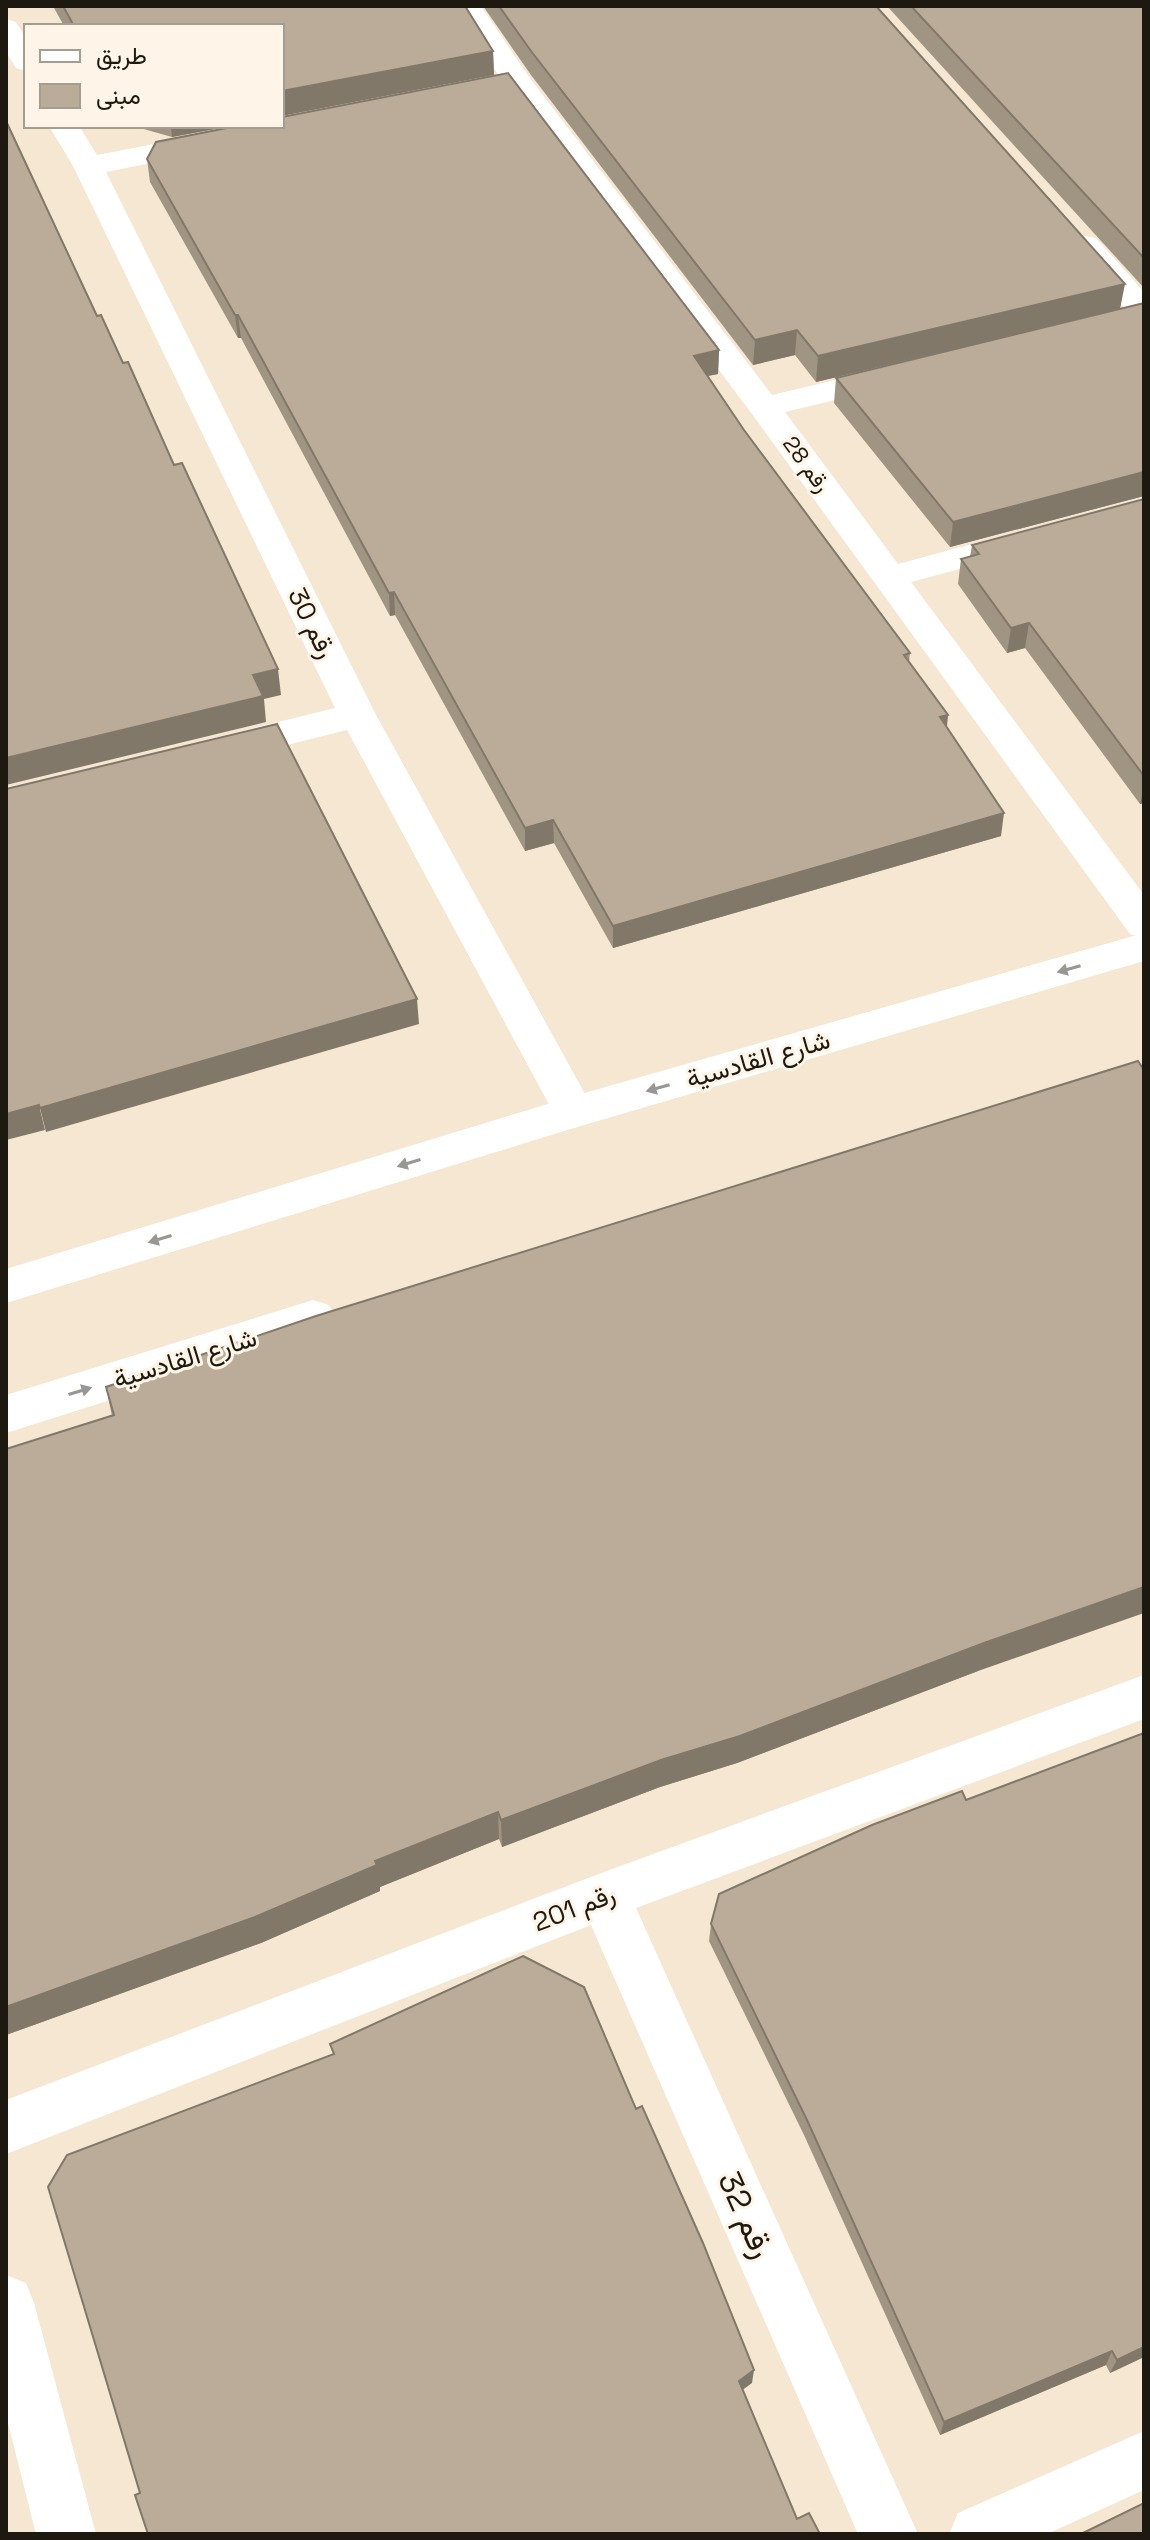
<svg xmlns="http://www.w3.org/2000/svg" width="1150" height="2540" font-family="'Space Grotesk',Vazirmatn,sans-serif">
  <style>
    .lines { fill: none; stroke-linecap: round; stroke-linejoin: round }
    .minor { fill: #fff; fill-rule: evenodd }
    .tertiary { fill: #fff; fill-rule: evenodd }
    .wall { fill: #a09483 }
    .shaded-wall { fill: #82786a }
    .building { fill: #baac98; stroke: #82786a; stroke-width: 2 }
    .oneway { fill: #999793 }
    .labels { text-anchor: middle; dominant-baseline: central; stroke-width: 6; stroke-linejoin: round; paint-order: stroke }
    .far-street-label { font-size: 22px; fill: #1d1810; stroke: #fef5e8 }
    .street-label { font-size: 26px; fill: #1d1810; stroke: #fef5e8 }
    .near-street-label { font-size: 32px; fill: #1d1810; stroke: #fef5e8 }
  </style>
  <rect width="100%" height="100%" fill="#f5e7d1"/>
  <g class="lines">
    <g class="minor">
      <polygon points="453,6 481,6 529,77 772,395 894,366 906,369 910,376 906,383 785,412 898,564 1144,498 1144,520 911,582 1144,895 1144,938 1130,934 752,414 507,88"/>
      <polygon points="6,19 16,22 26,38 26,71 16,68 6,52"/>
      <polygon points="49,126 79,126 97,155 207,134 218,137 222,143 218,149 207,152 106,172 376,715 595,1112 589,1123 574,1128 559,1123 347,730 223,761 210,757 204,748 210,739 335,708 73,166"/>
      <polygon points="1085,236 1096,238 1144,292 1144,321 1133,318 1069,245 1074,238"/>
      <polygon points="1144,1675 1144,1719 636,1908 918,2534 858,2534 591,1925 6,2154 6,2100 604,1872"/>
      <polygon points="6,2275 26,2283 34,2303 96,2534 36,2534 6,2415"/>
      <polygon points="1144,2431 1144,2490 1047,2534 949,2534 958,2513"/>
    </g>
    <g class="tertiary">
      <polygon points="1144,933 1144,961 574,1128 6,1303 6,1269 574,1096"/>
      <polygon points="313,1300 329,1305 335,1318 329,1331 6,1433 6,1395"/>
    </g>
  </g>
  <g class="wall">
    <polygon points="53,6 465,6 493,51 494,75 282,26 64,26"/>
    <polygon points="483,6 876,6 1121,309 1144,303 1144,496 950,547 834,403 836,378 1046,327 816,382 795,355 753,365 531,75"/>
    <polygon points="887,6 1144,6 1144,288"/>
    <polygon points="133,126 231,126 172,137"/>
    <polygon points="147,159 719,350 718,374 707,376 744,430 910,653 909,662 948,715 947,727 1001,836 613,948 554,843 525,851 395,615 390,616 241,338 238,338 150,182"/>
    <polygon points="1144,499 1144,803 1140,804 1025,648 1007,653 958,584 961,559 970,557 972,545"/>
    <polygon points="106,1387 978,1671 737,1763 660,1787 502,1847 499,1839 380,1887 380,1891 261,1943 6,2035 6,1449 112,1416"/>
    <polygon points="1144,1733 1144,2357 1110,2373 1106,2365 940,2435 804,2135 709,1941 711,1924 966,1800"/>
  </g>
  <g class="shaded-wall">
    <polygon points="493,51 494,75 282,116 282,91"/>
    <polygon points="171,126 231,126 172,137"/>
    <polygon points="1125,284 1120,309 816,382 818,356"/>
    <polygon points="235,315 238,315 241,338 238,338"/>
    <polygon points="797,330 795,355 753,365 755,340"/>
    <polygon points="719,350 718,374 693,379 694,356"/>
    <polygon points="1144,472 1144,496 950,547 953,522"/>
    <polygon points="394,592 395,615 390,616 389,593"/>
    <polygon points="1029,623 1025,648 1007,653 1011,628"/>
    <polygon points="278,669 281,695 264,699 266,722 6,785 6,758 253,675"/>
    <polygon points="948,715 945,738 940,717"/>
    <polygon points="1144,787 1144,803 1140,804"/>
    <polygon points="1004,813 1001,836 613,948 613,926"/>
    <polygon points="553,820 554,843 525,851 525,828"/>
    <polygon points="417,999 419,1024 46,1132 40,1108"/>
    <polygon points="39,1105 45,1130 6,1140 6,1114"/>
    <polygon points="1144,1587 1144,1613 978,1671 737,1763 660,1787 502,1847 501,1820 661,1760 984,1643"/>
    <polygon points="498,1812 499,1839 380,1887 380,1891 261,1943 6,2035 6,2007"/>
    <polygon points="1144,2347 1144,2357 1110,2373 1117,2360"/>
    <polygon points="1112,2351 1106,2365 940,2435 944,2422"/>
    <polygon points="754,2370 752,2383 737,2394 739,2381"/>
  </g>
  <g class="building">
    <polygon points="63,6 465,6 493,51 282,91 282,26 74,26"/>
    <polygon points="499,6 876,6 1125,284 818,356 797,330 755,340 531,51"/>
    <polygon points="911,6 1144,6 1144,258"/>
    <polygon points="508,73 719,350 694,356 744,430 910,653 904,655 948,715 940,717 1004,813 613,926 553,820 525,828 394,592 389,593 238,315 235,315 147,159 156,142 237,126 282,126 282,117"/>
    <polygon points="6,121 97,316 101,315 123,363 128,362 174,465 182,463 278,669 253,675 263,696 6,758"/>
    <polygon points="1144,303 1144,472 953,522 836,378"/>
    <polygon points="1144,499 1144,776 1029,623 1011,628 961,559 979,554 972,545"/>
    <polygon points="277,724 417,999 40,1108 39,1105 6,1114 6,789"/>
    <polygon points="1138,1061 1144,1070 1144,1587 984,1643 740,1736 661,1760 501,1820 498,1812 375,1861 377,1865 255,1917 6,2007 6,1449 114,1415 106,1387 316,1316"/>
    <polygon points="1144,1733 1144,2347 1117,2360 1112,2351 944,2422 807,2120 711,1924 719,1894 872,1825 962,1791 966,1800"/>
    <polygon points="523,1956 584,1987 636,2109 642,2106 703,2243 754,2370 739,2381 797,2519 809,2513 820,2534 148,2534 135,2495 140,2493 48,2187 67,2155 334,2054 330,2044"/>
    <polygon points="1144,2503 1144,2534 1081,2534"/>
  </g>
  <defs><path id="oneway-solid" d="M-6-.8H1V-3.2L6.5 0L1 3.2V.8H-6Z" transform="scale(2)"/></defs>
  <g class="oneway">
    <use href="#oneway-solid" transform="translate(1069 969) rotate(164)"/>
    <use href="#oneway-solid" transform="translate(658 1088) rotate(164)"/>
    <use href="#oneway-solid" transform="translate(409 1163) rotate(163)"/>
    <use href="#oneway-solid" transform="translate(160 1239) rotate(163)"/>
    <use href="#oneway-solid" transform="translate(80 1391) rotate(-17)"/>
  </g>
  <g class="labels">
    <g class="far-street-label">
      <text transform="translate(807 464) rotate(54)">رقم 28</text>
    </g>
    <g class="street-label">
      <text transform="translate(312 623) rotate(64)">رقم 30</text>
      <text transform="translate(758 1059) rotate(-16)">شارع القادسية</text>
      <text transform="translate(185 1358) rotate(-17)">شارع القادسية</text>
      <text transform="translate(574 1908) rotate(-21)">رقم 201</text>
    </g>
    <g class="near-street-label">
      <text transform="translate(746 2215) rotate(66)">رقم 32</text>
    </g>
  </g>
  <rect width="1150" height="2540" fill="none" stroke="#1d1810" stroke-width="16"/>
  <rect x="24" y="24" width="260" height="104" fill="#fef5e8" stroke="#a49d92" stroke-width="2"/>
  <rect x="40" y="50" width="40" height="12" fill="#ffffff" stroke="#a49d92" stroke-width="2"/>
  <text x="96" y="64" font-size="24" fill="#1d1810">طريق</text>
  <rect x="40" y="84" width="40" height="24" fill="#baac98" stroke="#a49d92" stroke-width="2"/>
  <text x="96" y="104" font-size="24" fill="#1d1810">مبنى</text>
</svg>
